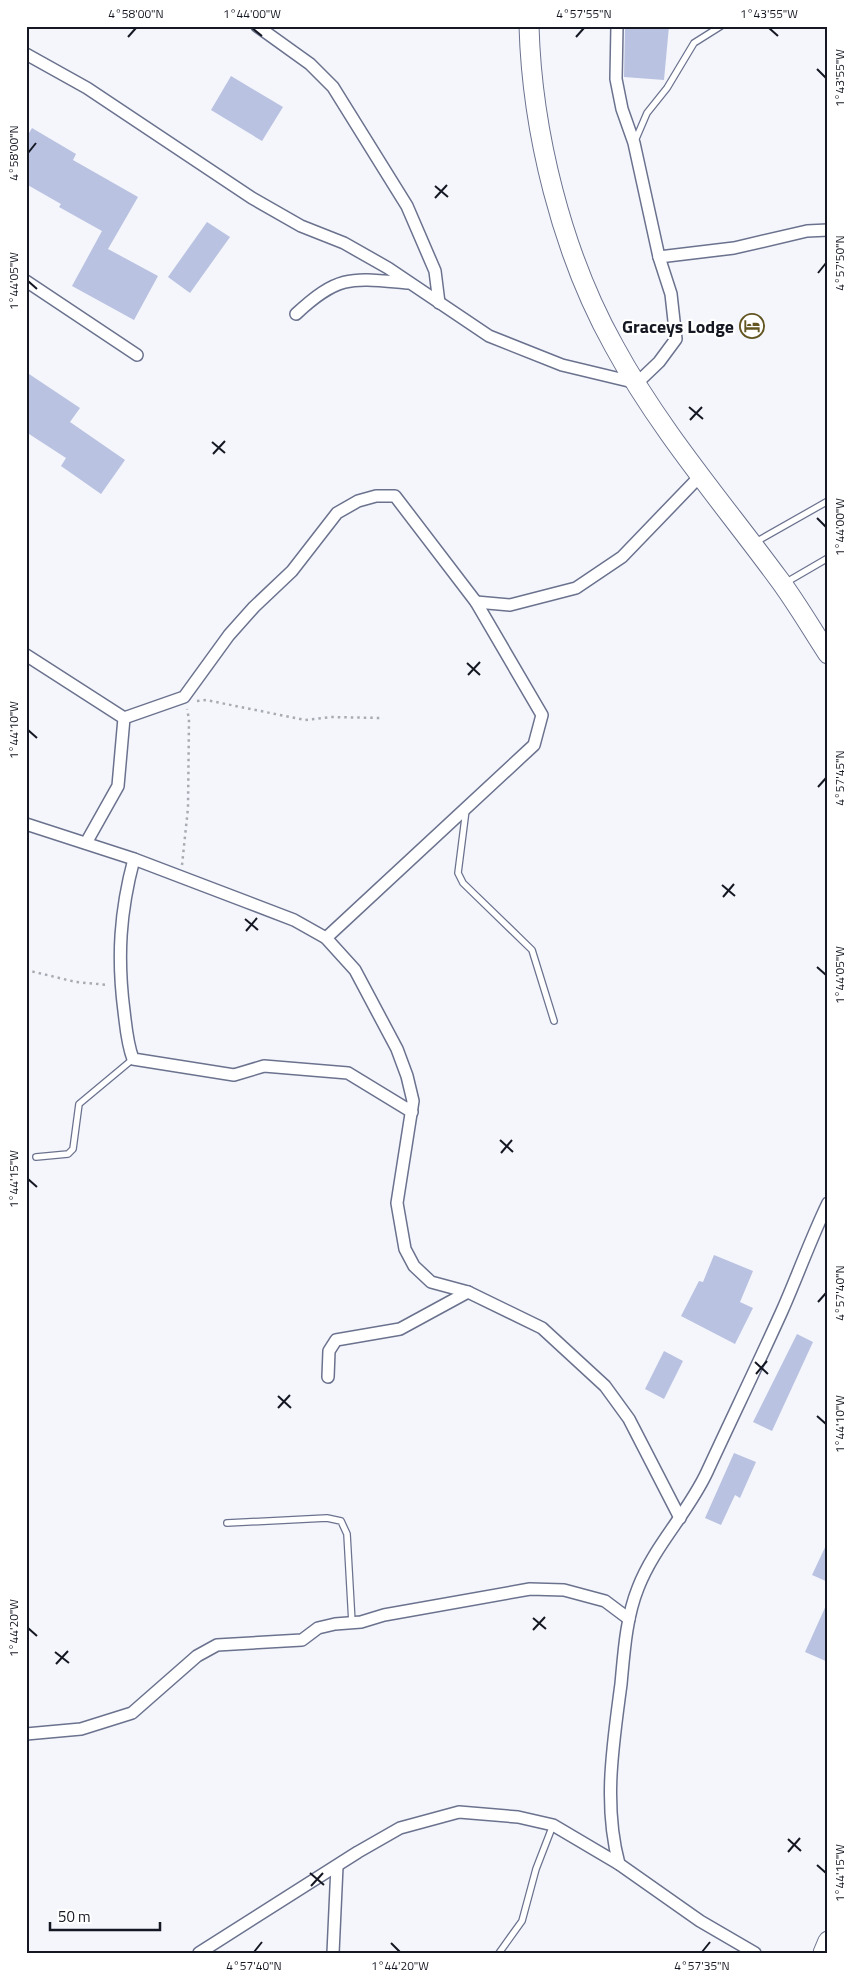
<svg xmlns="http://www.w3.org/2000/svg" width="854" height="1979" font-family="'Titillium Web',sans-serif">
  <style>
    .building { fill: #bac2e1 }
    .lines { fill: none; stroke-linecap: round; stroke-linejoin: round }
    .service-casing { stroke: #6b728e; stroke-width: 8 }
    .minor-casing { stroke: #6b728e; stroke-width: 14 }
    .trunk-casing { stroke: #6b728e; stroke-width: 21 }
    .path { stroke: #a9abb2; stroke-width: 2.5; stroke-dasharray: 2.5 4; stroke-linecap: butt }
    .service { stroke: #fff; stroke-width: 5.5 }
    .minor { stroke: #fff; stroke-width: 11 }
    .trunk { stroke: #fff; stroke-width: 19 }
    .ticks { fill: none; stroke: #151822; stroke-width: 2 }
    .labels { text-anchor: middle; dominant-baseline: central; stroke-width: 4.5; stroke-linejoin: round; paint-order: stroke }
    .poi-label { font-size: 18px; font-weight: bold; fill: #151822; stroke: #fff; text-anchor: end }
    .neatline { fill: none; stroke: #151822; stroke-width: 2 }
    .ticks-label { font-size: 12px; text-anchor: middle; fill: #151822 }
  </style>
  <rect width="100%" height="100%" fill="#f4f6fc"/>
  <g class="building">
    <polygon points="625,26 669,26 664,80 624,77"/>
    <polygon points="231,76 283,107 262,141 211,110"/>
    <polygon points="32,128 76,154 73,160 138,197 108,249 158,276 134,320 72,286 102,231 59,207 61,204 26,184 26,138"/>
    <polygon points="207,222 230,237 190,293 168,277"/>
    <polygon points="26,372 80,408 70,422 125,460 101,494 61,466 66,458 26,432"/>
    <polygon points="714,1255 753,1271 740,1302 753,1308 735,1344 681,1316 699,1281 703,1282"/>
    <polygon points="797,1334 813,1342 772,1431 753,1422"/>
    <polygon points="664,1351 683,1361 664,1399 645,1389"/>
    <polygon points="734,1453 756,1462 740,1498 735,1495 721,1525 705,1518"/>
    <polygon points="828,1541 828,1582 812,1575"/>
    <polygon points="828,1601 828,1662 805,1652"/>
  </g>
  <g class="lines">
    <defs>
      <g id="service">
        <polyline points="635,141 647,113 667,88 694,43 721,26"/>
        <polyline points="754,543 828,501"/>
        <polyline points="785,583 828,558"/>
        <polyline points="466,810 458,873 463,883 532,950 554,1021"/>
        <polyline points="36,1157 68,1154 73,1149 79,1104 133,1059"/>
        <polyline points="227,1523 327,1518 341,1521 347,1534 352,1623"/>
        <polyline points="499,1953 522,1921 536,1869 553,1825"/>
      </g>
      <g id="minor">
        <polyline points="257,26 310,64 333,87 407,206 435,271 439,303"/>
        <polyline points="26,54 87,88 252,198 301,226 344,243 388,268 489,336 562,365 637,383 659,362 676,339 671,294 659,257 634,143 622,109 616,79 617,26"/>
        <polyline points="659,257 734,248 807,231 828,230"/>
        <polyline points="26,281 137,355"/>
        <path d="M296,314C339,274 352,278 407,283"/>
        <polyline points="476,602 510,605 576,588 622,557 701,475"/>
        <polyline points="26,655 124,718 118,786 86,843"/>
        <polyline points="124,718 184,697 229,635 254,607 292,571 337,513 358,501 376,496 395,496 476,602 542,715 534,745 326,938"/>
        <polyline points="26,824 134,859 247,902 294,920 326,938 355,970 397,1049 407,1076 413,1101 397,1203 405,1249 414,1266 431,1282 468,1292 542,1328 605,1386 629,1419 680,1518"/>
        <path d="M134,859C120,911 117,957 124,1011C126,1027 127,1043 133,1059L234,1075L264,1066L348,1073L412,1112"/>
        <polyline points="328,1377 329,1351 336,1340 400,1329 468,1292"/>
        <polyline points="26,1734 81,1729 132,1713 197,1656 217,1645 302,1640 318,1628 335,1624 361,1622 384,1615 530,1589 564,1590 605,1601 629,1619"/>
        <path d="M619,1864C603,1804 613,1745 621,1684C624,1652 626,1618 638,1588C654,1546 688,1513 707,1472C732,1418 758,1364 782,1311C798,1275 811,1238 828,1203"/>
        <polyline points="199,1953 358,1852 400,1828 459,1812 518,1817 553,1825 619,1864 700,1921 755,1953"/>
        <polyline points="333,1953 337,1866"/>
      </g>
      <g id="trunk">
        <path d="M529,26C532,132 562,253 614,346C659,429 722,502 778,578C796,602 811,628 828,654"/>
        <polyline points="823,1953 828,1941"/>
      </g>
    </defs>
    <use href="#service" class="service-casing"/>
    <use href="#minor" class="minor-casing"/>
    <use href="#trunk" class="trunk-casing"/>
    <g class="path">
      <polyline points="197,701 206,700 305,720 331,717 382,718"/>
      <polyline points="182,865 188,808 189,719 187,709"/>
      <polyline points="26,970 76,982 108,985"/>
    </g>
    <use href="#service" class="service"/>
    <use href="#minor" class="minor"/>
    <use href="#trunk" class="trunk"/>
  </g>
  <path class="ticks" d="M252,28L262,36M769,28L778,36M128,37L136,28M576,37L584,28M817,69L826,78M28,153L36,143M435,186L448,197M435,198L447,185M818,273L826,263M28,281L37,289M689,407L703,419M690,420L702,407M212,442L225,453M213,454L225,441M817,518L826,527M467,663L480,675M468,675L480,662M28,730L37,738M818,787L826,778M722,885L735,896M723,897L734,884M245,919L258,930M246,931L257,918M817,967L826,975M500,1140L513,1152M501,1153L512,1140M28,1179L37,1187M818,1302L826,1293M755,1362L768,1374M756,1374L767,1361M278,1396L291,1408M278,1408L290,1395M817,1416L826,1424M533,1618L546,1629M28,1628L37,1636M533,1630L545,1617M55,1652L69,1663M56,1664L68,1651M788,1839L801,1851M788,1852L800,1838M817,1865L826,1873M310,1873L324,1885M311,1886L323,1873M391,1943L400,1952M254,1952L262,1942M702,1952L710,1942"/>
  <defs>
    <symbol id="hotel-ring" viewBox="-11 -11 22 22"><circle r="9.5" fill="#fff" stroke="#635521" stroke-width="1.5"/><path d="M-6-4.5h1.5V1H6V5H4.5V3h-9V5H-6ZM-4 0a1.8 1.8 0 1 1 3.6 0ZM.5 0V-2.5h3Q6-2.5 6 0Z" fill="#635521"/></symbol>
  </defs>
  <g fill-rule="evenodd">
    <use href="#hotel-ring" x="738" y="312" width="28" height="28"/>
  </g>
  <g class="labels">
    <g class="poi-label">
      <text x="734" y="326">Graceys Lodge</text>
    </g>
  </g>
  <rect width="854" height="1979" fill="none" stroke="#ffffff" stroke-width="55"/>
  <path d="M50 1922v8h110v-8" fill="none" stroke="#151822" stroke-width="2.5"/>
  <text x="58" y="1922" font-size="15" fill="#151822" stroke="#ffffff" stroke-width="4" paint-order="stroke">50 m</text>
  <rect x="28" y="28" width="798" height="1924" class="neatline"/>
  <g class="ticks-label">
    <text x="136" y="18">4°58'00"N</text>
    <text x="252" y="18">1°44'00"W</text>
    <text x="584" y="18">4°57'55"N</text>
    <text x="769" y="18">1°43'55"W</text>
    <text transform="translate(840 78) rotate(-90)" y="4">1°43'55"W</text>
    <text transform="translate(14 153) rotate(-90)" y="4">4°58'00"N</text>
    <text transform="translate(840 263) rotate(-90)" y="4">4°57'50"N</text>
    <text transform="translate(14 281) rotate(-90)" y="4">1°44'05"W</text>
    <text transform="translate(840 527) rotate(-90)" y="4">1°44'00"W</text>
    <text transform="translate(14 730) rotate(-90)" y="4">1°44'10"W</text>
    <text transform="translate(840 778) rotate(-90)" y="4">4°57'45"N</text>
    <text transform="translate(840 975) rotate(-90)" y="4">1°44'05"W</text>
    <text transform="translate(14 1179) rotate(-90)" y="4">1°44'15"W</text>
    <text transform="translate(840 1293) rotate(-90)" y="4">4°57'40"N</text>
    <text transform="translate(840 1424) rotate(-90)" y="4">1°44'10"W</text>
    <text transform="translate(14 1628) rotate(-90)" y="4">1°44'20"W</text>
    <text transform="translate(840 1873) rotate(-90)" y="4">1°44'15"W</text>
    <text x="254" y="1970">4°57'40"N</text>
    <text x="400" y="1970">1°44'20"W</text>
    <text x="702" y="1970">4°57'35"N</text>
  </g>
</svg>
